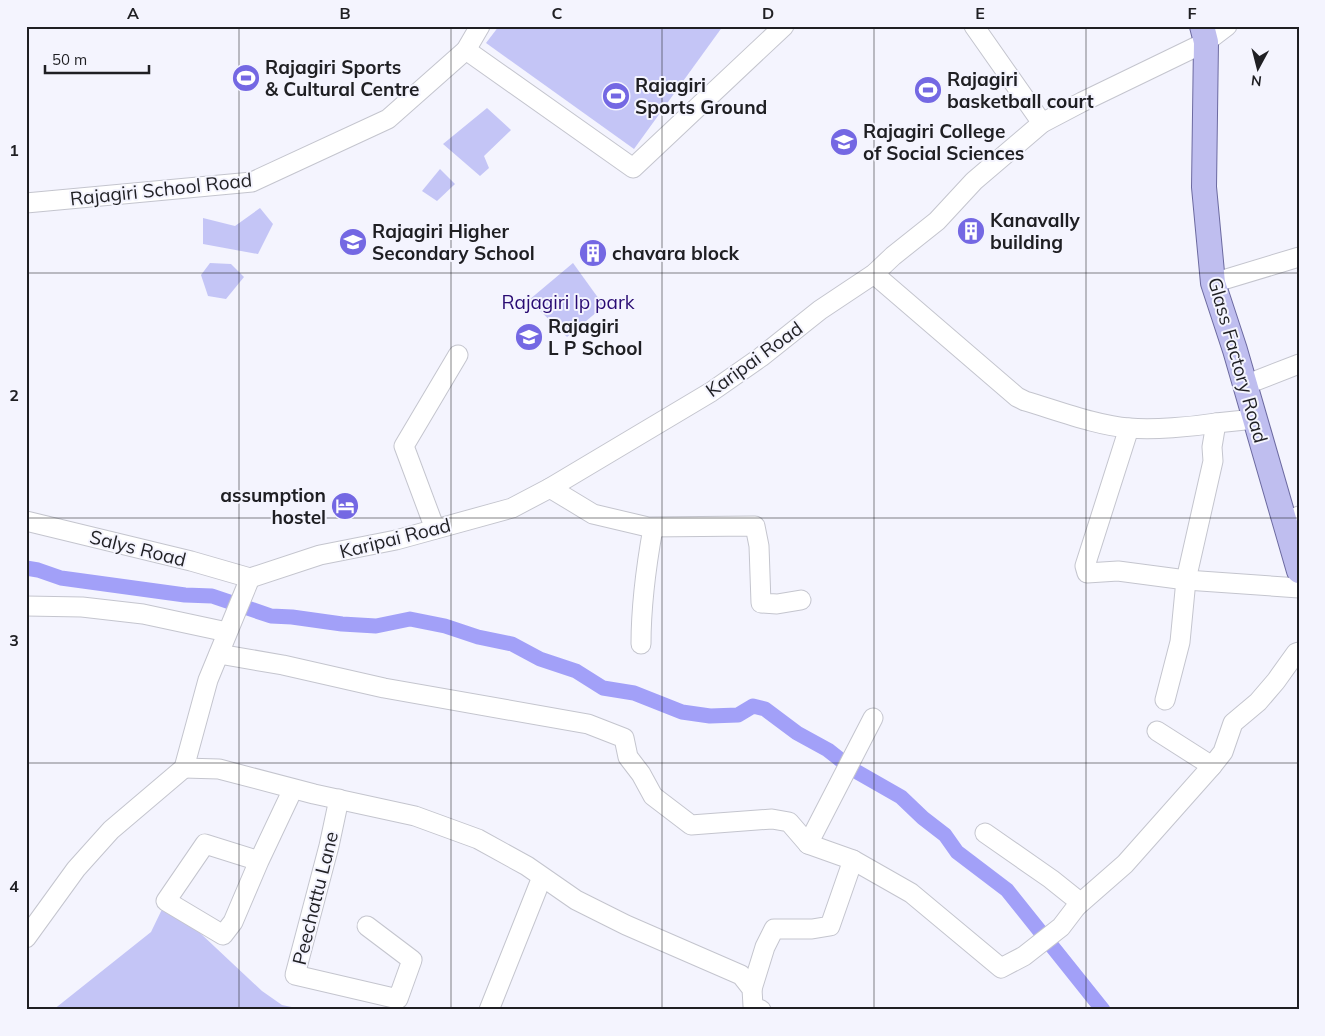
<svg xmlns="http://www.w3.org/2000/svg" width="1325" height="1036" font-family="Mulish,sans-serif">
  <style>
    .green { fill: #c4c5f6 }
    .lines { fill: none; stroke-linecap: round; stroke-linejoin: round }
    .canal { stroke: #a2a0f8; stroke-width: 15 }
    .minor-casing { stroke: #c4c5ce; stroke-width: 21 }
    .major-casing { stroke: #6c6aa0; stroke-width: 26 }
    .minor { stroke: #fff; stroke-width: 19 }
    .major { stroke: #bfbeef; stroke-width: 24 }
    .grid { fill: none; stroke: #1f1f23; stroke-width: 1; stroke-opacity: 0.55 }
    .labels { text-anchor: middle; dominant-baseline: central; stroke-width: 4; stroke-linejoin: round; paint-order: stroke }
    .poi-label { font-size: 19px; font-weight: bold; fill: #1f1f23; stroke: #f4f4fe; text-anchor: start }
    .street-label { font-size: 19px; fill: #1f1f23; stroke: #f4f4fe }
    .park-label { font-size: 19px; fill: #290b73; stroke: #f4f4fe }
    .neatline { fill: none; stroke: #1f1f23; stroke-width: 2 }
    .grid-label { font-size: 16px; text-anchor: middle; font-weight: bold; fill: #1f1f23 }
  </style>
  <rect width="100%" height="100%" fill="#f4f4fe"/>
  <g class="green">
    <polygon points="499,26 723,26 634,149 486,43"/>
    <polygon points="487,108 511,130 484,156 489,168 480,176 443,144"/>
    <polygon points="440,169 455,184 437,201 422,191"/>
    <polygon points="260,208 273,224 258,254 203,244 203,218 235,226"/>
    <polygon points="210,263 231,264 244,277 226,299 208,296 201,275"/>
    <polygon points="573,263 604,306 567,337 529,300"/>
    <polygon points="166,901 262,991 282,1005 306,1010 53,1010 151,932"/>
  </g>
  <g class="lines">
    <polyline class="canal" points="26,568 38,570 61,578 185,595 212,596 271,616 292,617 342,624 376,626 410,619 445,626 478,637 512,644 540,659 576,671 603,688 634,693 682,712 710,716 738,715 753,706 765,709 797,733 828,750 852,769 901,797 923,818 945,835 957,852 1007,890 1103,1010"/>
    <defs>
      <g id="minor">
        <polyline points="974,26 1042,123"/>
        <polyline points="466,50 633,168 784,26"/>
        <polyline points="26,203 252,182 388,119 466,50 480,26"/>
        <path d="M874,274L1017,397L1025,401C1056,410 1098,426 1129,428C1154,430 1191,427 1216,423L1212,447L1213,461L1186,580L1180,642L1165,700"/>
        <polyline points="1213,283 1299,257"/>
        <polyline points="1245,385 1299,364"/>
        <polyline points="1216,423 1255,419"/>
        <polyline points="1129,428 1085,566 1087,573 1118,571 1186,580 1299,588"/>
        <polyline points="550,488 593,514 648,527 755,526 759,546 761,603 777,604 801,600"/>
        <polyline points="26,521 191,561 250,578"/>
        <polyline points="1285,522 1299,516"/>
        <polyline points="435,529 404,446 458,355"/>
        <polyline points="250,578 320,555 396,540 512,508 550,488 711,392 761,357 820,310 874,274 893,256 937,221 974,181 1042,123 1082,102 1206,42 1227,26"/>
        <polyline points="26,606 82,607 143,614 227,632"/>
        <path d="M641,644C641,604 646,567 653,528"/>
        <polyline points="219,654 283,665 384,688 588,724 624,738 628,757 641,774 653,796 691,825 772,819 789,822 808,844 853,860 911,893 1001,968 1024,956 1061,927 1077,906 1076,899 1051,879 985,833"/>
        <polyline points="1157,731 1212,766"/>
        <polyline points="184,768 219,769 314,794 415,816 478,839 527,866 576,900 626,925 741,975 752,989 753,1006 761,1010"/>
        <polyline points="339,799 329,846 295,975 398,999 412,960 367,926"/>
        <polyline points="808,844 873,718"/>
        <polyline points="259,861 205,844 166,901 223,935 233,922 259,861 293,789"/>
        <polyline points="1077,906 1125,864 1212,766 1223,752 1233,723 1258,702 1276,681 1296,653 1299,652"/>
        <polyline points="26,938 76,869 111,830 184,768 208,680 250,578"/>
        <polyline points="752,989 765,947 774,929 812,929 830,926 853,860"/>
        <polyline points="489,1010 542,877"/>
      </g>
      <polyline id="major" points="1202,26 1206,42 1204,187 1213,283 1235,350 1299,571"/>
    </defs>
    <use href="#minor" class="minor-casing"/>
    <use href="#major" class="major-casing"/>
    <use href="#minor" class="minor"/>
    <use href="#major" class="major"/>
  </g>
  <path class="grid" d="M239,26V1010M451,26V1010M662,26V1010M874,26V1010M1086,26V1010M26,273H1299M26,518H1299M26,763H1299"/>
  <defs>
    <symbol id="stadium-disc" viewBox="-11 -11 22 22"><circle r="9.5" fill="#7468e3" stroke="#f4f4fe"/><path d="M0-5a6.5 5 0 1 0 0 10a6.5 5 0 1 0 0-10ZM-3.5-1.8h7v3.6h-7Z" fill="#fff"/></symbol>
    <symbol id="university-disc" viewBox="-11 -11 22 22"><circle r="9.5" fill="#7468e3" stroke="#f4f4fe"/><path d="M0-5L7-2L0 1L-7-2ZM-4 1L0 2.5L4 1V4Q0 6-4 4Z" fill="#fff"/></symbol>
    <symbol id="building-disc" viewBox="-11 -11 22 22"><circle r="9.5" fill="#7468e3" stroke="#f4f4fe"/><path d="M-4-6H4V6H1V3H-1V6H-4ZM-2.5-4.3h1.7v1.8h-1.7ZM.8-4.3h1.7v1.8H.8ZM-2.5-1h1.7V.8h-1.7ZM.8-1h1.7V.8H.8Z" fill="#fff"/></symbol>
    <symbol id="school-disc" viewBox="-11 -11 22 22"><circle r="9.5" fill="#7468e3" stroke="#f4f4fe"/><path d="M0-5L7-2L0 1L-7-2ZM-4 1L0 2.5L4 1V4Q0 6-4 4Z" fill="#fff"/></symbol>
    <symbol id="hotel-disc" viewBox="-11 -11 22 22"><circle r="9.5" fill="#7468e3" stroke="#f4f4fe"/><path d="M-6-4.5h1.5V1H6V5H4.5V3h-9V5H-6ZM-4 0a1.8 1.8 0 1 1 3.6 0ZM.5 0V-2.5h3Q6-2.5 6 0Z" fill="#fff"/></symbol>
  </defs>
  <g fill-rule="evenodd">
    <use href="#stadium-disc" x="230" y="62" width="32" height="32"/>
    <use href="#stadium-disc" x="912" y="74" width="32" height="32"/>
    <use href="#stadium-disc" x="600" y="80" width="32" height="32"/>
    <use href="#university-disc" x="828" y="126" width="32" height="32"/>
    <use href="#building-disc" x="955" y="215" width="32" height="32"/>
    <use href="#school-disc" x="337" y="226" width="32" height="32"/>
    <use href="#building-disc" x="577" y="237" width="32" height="32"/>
    <use href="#school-disc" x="513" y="321" width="32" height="32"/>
    <use href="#hotel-disc" x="329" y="490" width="32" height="32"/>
  </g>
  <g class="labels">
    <g class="poi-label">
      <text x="265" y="67">Rajagiri Sports<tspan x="265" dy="22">&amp; Cultural Centre</tspan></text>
      <text x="947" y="79">Rajagiri<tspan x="947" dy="22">basketball court</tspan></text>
      <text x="635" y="85">Rajagiri<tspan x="635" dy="22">Sports Ground</tspan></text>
      <text x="863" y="131">Rajagiri College<tspan x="863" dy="22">of Social Sciences</tspan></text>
      <text x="990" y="220">Kanavally<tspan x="990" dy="22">building</tspan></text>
      <text x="372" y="231">Rajagiri Higher<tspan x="372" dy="22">Secondary School</tspan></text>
      <text x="612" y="253">chavara block</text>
      <text x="548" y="326">Rajagiri<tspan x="548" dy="22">L P School</tspan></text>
      <text x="326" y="495" text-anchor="end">assumption<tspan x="326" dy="22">hostel</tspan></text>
    </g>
    <g class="street-label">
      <text transform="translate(161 189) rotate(-6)">Rajagiri School Road</text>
      <text transform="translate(754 359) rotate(-36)">Karipai Road</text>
      <text transform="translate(1238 360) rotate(74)">Glass Factory Road</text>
      <text transform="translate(395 538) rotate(-14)">Karipai Road</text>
      <text transform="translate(138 548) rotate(14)">Salys Road</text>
      <text transform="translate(315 898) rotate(-76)">Peechattu Lane</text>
    </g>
    <g class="park-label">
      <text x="568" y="302">Rajagiri lp park</text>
    </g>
  </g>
  <rect width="1325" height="1036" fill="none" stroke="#f4f4fe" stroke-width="55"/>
  <g transform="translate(1258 68) rotate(187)" stroke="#f4f4fe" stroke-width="4" paint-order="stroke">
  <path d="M0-4L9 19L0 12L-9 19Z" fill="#1f1f23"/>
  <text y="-8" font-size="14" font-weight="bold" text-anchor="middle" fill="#1f1f23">N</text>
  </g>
  <path d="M45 65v8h104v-8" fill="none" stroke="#1f1f23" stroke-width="2.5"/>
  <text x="52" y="65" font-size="15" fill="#1f1f23" stroke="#f4f4fe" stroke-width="4" paint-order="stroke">50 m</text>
  <rect x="28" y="28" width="1270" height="980" class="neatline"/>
  <g class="grid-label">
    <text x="133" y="19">A</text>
    <text x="345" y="19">B</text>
    <text x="557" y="19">C</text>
    <text x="768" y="19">D</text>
    <text x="980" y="19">E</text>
    <text x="1192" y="19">F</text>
    <text x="14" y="156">1</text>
    <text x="14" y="401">2</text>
    <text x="14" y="646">3</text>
    <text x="14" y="892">4</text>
  </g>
</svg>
